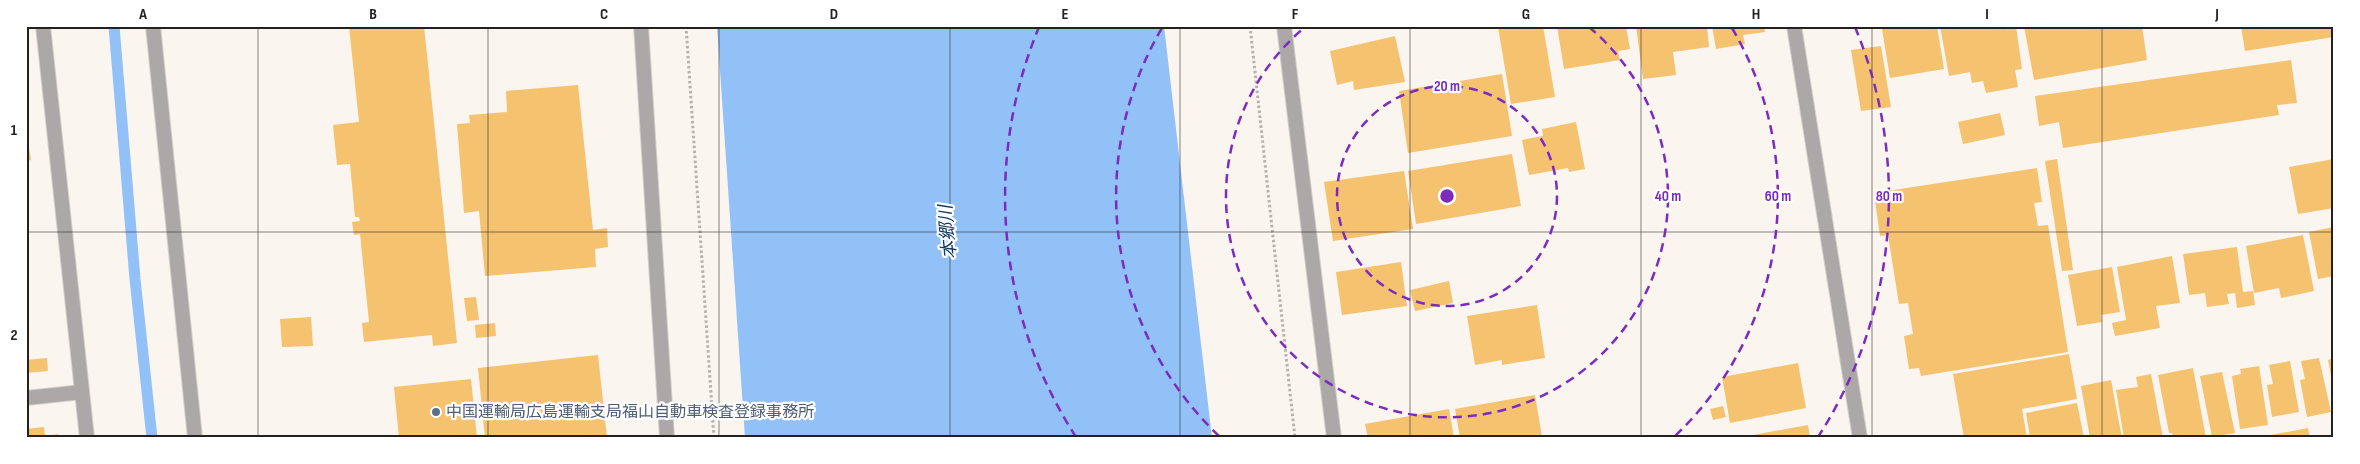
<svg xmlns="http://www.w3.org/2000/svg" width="2360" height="464" font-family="'Sofia Sans Condensed','Noto Sans JP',sans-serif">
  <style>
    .water { fill: #92c1f8 }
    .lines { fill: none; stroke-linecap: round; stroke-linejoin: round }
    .stream { stroke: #92c1f8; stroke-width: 11 }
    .building { fill: #f5c270 }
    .minor-casing { stroke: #d4cfcb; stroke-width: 16 }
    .tertiary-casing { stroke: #d4cfcb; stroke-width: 16 }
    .path { stroke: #b6b1ad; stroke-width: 3; stroke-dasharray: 2.5 2.5; stroke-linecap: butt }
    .minor { stroke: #aba8a7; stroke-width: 14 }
    .tertiary { stroke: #aba8a7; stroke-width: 14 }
    .grid { fill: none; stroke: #242220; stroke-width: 1; stroke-opacity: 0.55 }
    .ring { fill: none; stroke: #7b2cbf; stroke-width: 2.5; stroke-dasharray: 9 6 }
    .service-dot { fill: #5c6f8a; stroke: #fff; stroke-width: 2 }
    .labels { text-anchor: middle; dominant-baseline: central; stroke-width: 4.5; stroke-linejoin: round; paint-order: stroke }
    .service-label { font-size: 16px; fill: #4e5e75; stroke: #fff; text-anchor: start }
    .water-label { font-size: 18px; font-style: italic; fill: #123b66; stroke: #fff }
    .centre { fill: #7b2cbf; stroke: #fff; stroke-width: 2.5 }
    .ring-label { font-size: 15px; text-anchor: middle; font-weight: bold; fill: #7b2cbf; stroke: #fff; stroke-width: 4.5; stroke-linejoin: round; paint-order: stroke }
    .neatline { fill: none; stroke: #242220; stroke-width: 2 }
    .grid-label { font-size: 16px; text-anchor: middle; font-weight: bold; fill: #242220 }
  </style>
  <rect width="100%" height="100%" fill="#fbf5f0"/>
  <polygon class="water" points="717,26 1164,26 1212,438 745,438"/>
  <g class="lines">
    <polyline class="stream" points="114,26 135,279 152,438"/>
  </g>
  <g class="building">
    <polygon points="349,26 424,26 457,343 433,346 432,335 364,342 362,323 369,322 360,234 354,235 352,222 360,221 359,217 355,217 350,164 337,165 333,125 359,122"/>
    <polygon points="1505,26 1543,26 1555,97 1511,104 1498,27"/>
    <polygon points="1557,26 1626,26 1630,49 1618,51 1620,60 1564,69"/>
    <polygon points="1636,26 1707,26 1709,47 1673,52 1676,75 1643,79"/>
    <polygon points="1712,26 1764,26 1765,32 1743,35 1745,44 1716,49"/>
    <polygon points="1898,26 1937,26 1944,69 1890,78 1882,29"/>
    <polygon points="1940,26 2007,26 2008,31 2008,26 2016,26 2022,69 2015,70 2018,87 1986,93 1983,81 1972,83 1970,72 1949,76"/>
    <polygon points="2024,26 2142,26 2147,60 2034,80"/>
    <polygon points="2241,26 2334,26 2334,37 2245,51"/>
    <polygon points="1395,36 1405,82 1354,90 1353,81 1337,85 1330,51"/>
    <polygon points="1881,46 1891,107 1861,111 1851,50"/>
    <polygon points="2291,60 2297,103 2277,105 2279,115 2063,148 2059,122 2039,126 2035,96"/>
    <polygon points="1502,74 1512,136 1408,153 1399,91"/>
    <polygon points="578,85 593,230 607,228 608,247 595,249 596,267 485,276 479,211 464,213 457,124 470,123 469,115 507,112 506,91"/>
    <polygon points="2000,113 2005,135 1963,144 1958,122"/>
    <polygon points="1576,122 1585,169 1569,172 1568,168 1529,175 1522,140 1543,136 1542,129"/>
    <polygon points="26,130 31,160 26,161"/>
    <polygon points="1512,154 1521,206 1416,224 1408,171"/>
    <polygon points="2057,159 2073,270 2062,271 2045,161"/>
    <polygon points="2334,159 2334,208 2298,214 2289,167"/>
    <polygon points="2037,168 2042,202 2034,203 2038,226 2048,225 2068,352 1921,376 1919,368 1909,369 1904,336 1913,334 1908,303 1899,304 1888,235 1880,236 1874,193"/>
    <polygon points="1404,171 1413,229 1333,241 1324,182"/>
    <polygon points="2334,227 2334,276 2318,279 2309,232"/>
    <polygon points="2303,235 2314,291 2281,298 2279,288 2254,293 2246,246"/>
    <polygon points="2237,247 2243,292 2253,291 2255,305 2237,308 2235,293 2227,294 2229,304 2207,307 2205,293 2189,295 2183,254"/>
    <polygon points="2172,256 2180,303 2156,306 2160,328 2115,336 2112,323 2126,320 2117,267"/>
    <polygon points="1401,262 1407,306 1342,315 1336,272"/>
    <polygon points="2112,267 2120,312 2101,315 2102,322 2077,326 2068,275"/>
    <polygon points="1449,281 1453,303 1415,311 1410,290"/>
    <polygon points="476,297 479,320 467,321 464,298"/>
    <polygon points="1537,305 1545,358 1502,365 1502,360 1475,365 1467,316"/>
    <polygon points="311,317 313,346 282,347 280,319"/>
    <polygon points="495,323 496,336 476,338 475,325"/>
    <polygon points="2069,354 2077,399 2022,409 2027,438 1964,438 1953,374"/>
    <polygon points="598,355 607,438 485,438 478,368"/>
    <polygon points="47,358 48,371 26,373 26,360"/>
    <polygon points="2319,358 2331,412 2307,417 2300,380 2305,379 2301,361"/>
    <polygon points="2334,358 2334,387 2333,387 2328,360"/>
    <polygon points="2290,361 2299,412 2272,417 2267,385 2273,384 2269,365"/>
    <polygon points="1798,363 1806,408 1730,423 1722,377"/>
    <polygon points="2259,366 2268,425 2240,429 2232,376 2241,374 2240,369"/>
    <polygon points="2193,368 2206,438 2173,438 2172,433 2169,433 2158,375"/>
    <polygon points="2222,372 2235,433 2212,437 2200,376"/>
    <polygon points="2151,374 2163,438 2124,438 2116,390 2138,387 2136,377"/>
    <polygon points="471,379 477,438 399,438 394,387"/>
    <polygon points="2111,380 2122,438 2090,438 2081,386"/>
    <polygon points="1535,395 1542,437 1460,438 1455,409"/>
    <polygon points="2077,403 2084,438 2030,438 2026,413"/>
    <polygon points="1723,406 1726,417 1713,420 1710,409"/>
    <polygon points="1449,409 1454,438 1368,438 1365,424"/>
    <polygon points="1808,425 1810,438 1742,438 1742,437"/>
    <polygon points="44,427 45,436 58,434 59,438 26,438 26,429"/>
    <polygon points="2308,428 2310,438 2260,438 2260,437"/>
  </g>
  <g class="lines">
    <defs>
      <g id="minor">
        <polyline points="153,26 195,438"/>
        <polyline points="641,26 667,438"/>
        <polyline points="1284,26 1334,438"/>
        <polyline points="26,398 82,392"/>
      </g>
      <g id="tertiary">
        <polyline points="43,26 87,438"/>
        <polyline points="1794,26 1860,438"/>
      </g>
    </defs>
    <use href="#minor" class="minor-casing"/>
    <use href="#tertiary" class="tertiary-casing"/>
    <g class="path">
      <polyline points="686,26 714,438"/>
      <polyline points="1250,26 1295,438"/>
    </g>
    <use href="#minor" class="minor"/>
    <use href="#tertiary" class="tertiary"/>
  </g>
  <path class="grid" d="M258,26V438M488,26V438M719,26V438M950,26V438M1180,26V438M1410,26V438M1641,26V438M1872,26V438M2102,26V438M26,232H2334"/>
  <g class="ring">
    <circle cx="1447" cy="196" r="110"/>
    <path d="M1589 27A221 221 0 1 1 1305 27"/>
    <path d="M1219 436A331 331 0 0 1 1162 28M1732 28A331 331 0 0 1 1675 436"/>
    <path d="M1076 437A442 442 0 0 1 1039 27M1855 27A442 442 0 0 1 1818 437"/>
  </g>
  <circle class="service-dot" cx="436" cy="412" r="5"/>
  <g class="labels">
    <g class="service-label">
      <text x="446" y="412">中国運輸局広島運輸支局福山自動車検査登録事務所</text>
    </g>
    <g class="water-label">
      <text transform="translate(948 232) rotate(-95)">本郷川</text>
    </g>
  </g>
  <circle cx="1447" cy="196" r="8" class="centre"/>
  <g class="ring-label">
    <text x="1447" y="91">20 m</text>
    <text x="1668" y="201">40 m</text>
    <text x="1778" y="201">60 m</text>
    <text x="1889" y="201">80 m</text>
  </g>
  <rect width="2360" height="464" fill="none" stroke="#ffffff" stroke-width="55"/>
  <rect x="28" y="28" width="2304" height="408" class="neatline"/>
  <g class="grid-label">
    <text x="143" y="19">A</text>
    <text x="373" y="19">B</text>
    <text x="604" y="19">C</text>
    <text x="834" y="19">D</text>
    <text x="1065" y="19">E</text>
    <text x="1295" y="19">F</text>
    <text x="1526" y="19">G</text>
    <text x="1756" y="19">H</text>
    <text x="1987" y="19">I</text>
    <text x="2217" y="19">J</text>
    <text x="14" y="135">1</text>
    <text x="14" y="340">2</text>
  </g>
</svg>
